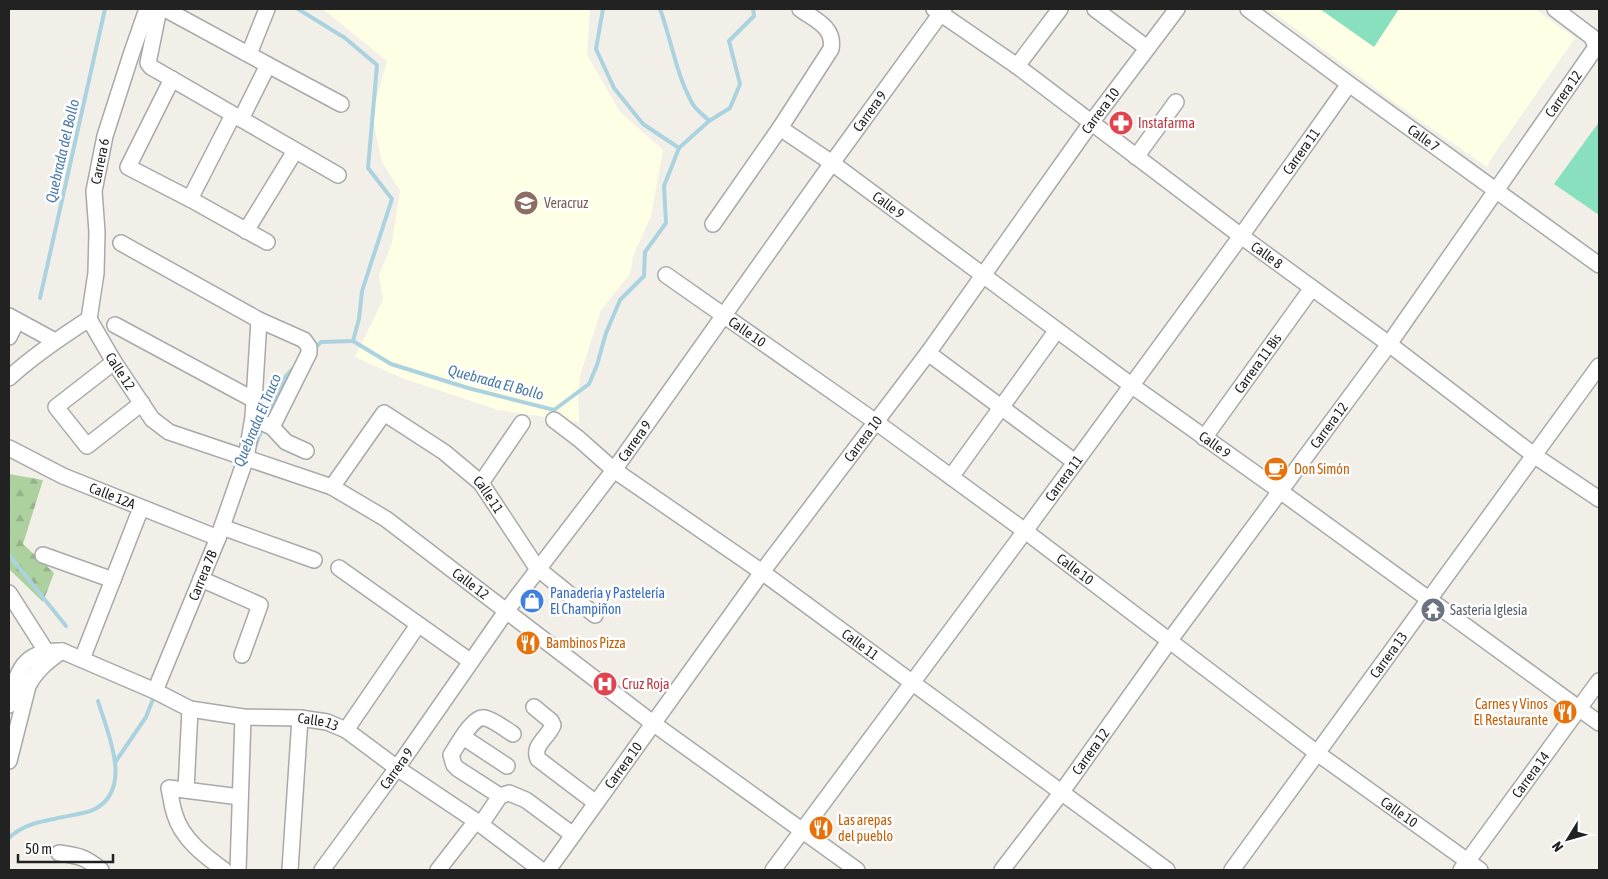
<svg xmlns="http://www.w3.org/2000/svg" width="1608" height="879" font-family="'Asap Condensed',sans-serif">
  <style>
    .education { fill: #ffffe5 }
    .forest { fill: url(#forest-firs) }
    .pitch { fill: #88e0be }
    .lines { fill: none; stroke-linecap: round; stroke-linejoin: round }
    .stream { stroke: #aad3df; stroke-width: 4 }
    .minor-casing { stroke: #a9a9a9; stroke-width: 18 }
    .minor { stroke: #fff; stroke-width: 15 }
    .labels { text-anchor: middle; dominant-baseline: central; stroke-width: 5; stroke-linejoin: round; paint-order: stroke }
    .street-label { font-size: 14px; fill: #222; stroke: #fff }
    .health-label { font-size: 14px; fill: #be3a42; stroke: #fff; text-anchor: start }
    .education-label { font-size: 14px; fill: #785e54; stroke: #fff; text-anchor: start }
    .food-label { font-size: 14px; fill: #c56008; stroke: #fff; text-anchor: start }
    .shop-label { font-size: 14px; fill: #366cbe; stroke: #fff; text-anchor: start }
    .worship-label { font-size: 14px; fill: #5b616d; stroke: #fff; text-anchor: start }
    .water-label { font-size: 15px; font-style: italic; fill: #4a7aab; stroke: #fff }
  </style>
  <defs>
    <pattern id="forest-firs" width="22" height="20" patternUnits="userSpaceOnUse" patternTransform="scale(1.25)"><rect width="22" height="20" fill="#add19e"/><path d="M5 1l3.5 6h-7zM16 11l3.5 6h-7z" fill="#95b388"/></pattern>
  </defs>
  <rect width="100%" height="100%" fill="#f2efe9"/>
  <g class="education">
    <polygon points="323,9 590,9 587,55 620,112 663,150 651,216 633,256 630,274 601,310 580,376 578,397 579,422 498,410 402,378 355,357 383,300 379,275 392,243 400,190 382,162 372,115 387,61"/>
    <polygon points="1269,9 1535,9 1575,38 1491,159 1487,167 1402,108"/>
  </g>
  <polygon class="forest" points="9,474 43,480 23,544 54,573 43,602 9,569"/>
  <g class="pitch">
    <polygon points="1320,9 1399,9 1374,47"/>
    <polygon points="1599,122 1599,215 1554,184"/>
  </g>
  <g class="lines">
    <g class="stream">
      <polyline points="298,9 345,38 377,65 368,168 392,199 362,291 359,319 353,341 321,342 314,349"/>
      <path d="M660,9C671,39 676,73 691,101C694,109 704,115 709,121L679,148"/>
      <polyline points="709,121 730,108 740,84 729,41 754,16 753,9"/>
      <polyline points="40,298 105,9"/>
      <polyline points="353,341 391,364 468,388 554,410 589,384 597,365 606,333 620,300 644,276 645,252 666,223 664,186 679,148 643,124 614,88 596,49 603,9"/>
      <polyline points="266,421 286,376 294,368"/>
      <polyline points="254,449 263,427"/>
      <polyline points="9,555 66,626"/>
      <polyline points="116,761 146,717 155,694"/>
      <path d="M9,838C21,826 37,822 54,819C64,816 86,814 95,809C134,788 107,732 98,701"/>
    </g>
    <defs>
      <g id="minor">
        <polyline points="159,9 148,63 151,67 338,175"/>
        <polyline points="165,9 268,65 241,119"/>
        <path id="s1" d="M934,9L1017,66L1241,236L1389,344L1535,456L1599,499"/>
        <polyline points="1095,9 1147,48"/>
        <path id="s2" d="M1248,9L1349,84L1599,265"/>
        <polyline points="249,54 267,9"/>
        <polyline points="268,65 341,104"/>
        <polyline points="1017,66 1060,9"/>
        <polyline points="172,79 128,167 190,199 267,242"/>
        <path d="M780,128L831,49C835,27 815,20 800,9"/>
        <polyline points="1136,157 1176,102"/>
        <polyline points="190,199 233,115"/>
        <path id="s3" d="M713,224L780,128L832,163L1131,385L1280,491L1599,723"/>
        <polyline points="246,231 295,151"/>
        <polyline points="121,243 259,320 304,340 309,347 309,353 272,427"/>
        <path id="s4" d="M666,275L876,422L1025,531L1317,753L1480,870"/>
        <polyline points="9,316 55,341"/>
        <path id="s5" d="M89,319L114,362L152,419L169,432L332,487L386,519L654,724L857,870"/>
        <path id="s6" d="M89,319L96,273L97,232L94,191L105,136L131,55L147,9"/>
        <polyline points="115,325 254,400"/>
        <polyline points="9,337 17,321"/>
        <polyline points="928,353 1075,462"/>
        <polyline points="114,362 56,407 87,446 142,403"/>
        <path d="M9,378C34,355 61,337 89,319"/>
        <path id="s7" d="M554,420L579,439L614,470L762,572L1167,870"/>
        <polyline points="263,423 272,427 286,442 306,451"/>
        <path id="s8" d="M1204,438L1312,288"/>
        <path id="s9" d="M9,448L63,476L218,538"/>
        <polyline points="951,477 1057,330"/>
        <polyline points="481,483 522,423"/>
        <path id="s10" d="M332,487L384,413L444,452L481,483L537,568L595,615"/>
        <polyline points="222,527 314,560"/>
        <polyline points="43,555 113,580"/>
        <polyline points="339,568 470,661"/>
        <polyline points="201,579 260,605 242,655"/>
        <polyline points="9,593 46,651"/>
        <polyline points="82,659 141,508"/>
        <path id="s11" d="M155,691L218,538L246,458L253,417L259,320"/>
        <path id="s12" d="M9,705C17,672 22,650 62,651L155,691L190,709L243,717L300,718L327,722L346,730L397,768L476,821L541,870"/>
        <path d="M534,707L551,721L553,725C548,738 532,745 538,759L596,803"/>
        <polyline points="346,730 418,625"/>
        <polyline points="463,737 507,766"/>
        <path d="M9,761L28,686C36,670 48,661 62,651"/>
        <polyline points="186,790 190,709"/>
        <path d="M500,796L458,769L454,765L451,755C457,746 473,715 485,718C494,720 505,729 513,734"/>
        <polyline points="481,824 500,796 509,793 526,800 573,835"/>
        <path d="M59,853C80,856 85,857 101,870"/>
        <path d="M224,870C205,856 182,839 175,815C172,807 171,797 169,788L240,797"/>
        <polyline points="238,870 243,717"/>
        <polyline points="290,870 300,718"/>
        <path id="s13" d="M322,870L397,768L507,610L614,470L832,163L944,9"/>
        <polyline points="438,870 476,821"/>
        <path id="s14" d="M548,870L762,572L928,353L1091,123L1177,9"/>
        <path id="s15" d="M773,870L1025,531L1241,236L1349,84"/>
        <path id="s16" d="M1002,870L1061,793L1170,640L1389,344L1596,47L1592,37L1555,9"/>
        <path id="s17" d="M1232,870L1599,366"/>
        <path id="s18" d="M1461,870L1599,681"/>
      </g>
    </defs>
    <use href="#minor" class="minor-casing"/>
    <use href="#minor" class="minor"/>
  </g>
  <defs>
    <symbol id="pharmacy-disc" viewBox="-11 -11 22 22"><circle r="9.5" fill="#e0444e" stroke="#fff"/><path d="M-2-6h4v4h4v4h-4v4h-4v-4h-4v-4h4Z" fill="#fff"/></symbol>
    <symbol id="school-disc" viewBox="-11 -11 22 22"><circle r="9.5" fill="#8d6e63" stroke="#fff"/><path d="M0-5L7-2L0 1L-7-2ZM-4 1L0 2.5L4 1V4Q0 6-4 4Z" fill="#fff"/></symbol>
    <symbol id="cafe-disc" viewBox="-11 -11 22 22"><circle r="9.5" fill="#e8710a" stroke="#fff"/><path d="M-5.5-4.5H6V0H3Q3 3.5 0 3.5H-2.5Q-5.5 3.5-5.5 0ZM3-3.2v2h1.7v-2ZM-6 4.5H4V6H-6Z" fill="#fff"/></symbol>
    <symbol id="shop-disc" viewBox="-11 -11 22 22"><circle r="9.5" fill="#3f7fe0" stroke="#fff"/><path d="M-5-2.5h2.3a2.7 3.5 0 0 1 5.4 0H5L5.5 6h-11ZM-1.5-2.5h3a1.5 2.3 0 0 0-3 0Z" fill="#fff"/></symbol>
    <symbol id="temple-disc" viewBox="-11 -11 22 22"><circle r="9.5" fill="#6b7280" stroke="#fff"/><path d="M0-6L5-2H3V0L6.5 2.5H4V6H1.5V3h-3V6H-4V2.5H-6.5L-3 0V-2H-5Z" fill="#fff"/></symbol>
    <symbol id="restaurant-disc" viewBox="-11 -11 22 22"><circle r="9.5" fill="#e8710a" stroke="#fff"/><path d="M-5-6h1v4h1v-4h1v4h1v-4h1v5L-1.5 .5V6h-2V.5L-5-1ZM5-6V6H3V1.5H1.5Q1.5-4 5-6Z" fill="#fff"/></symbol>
    <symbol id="hospital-disc" viewBox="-11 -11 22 22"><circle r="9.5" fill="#e0444e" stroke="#fff"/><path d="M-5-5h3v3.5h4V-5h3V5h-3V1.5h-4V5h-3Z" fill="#fff"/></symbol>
  </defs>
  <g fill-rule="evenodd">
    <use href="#pharmacy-disc" x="1107" y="109" width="28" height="28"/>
    <use href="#school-disc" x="512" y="189" width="28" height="28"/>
    <use href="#cafe-disc" x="1262" y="455" width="28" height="28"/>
    <use href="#shop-disc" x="518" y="587" width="28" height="28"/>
    <use href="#temple-disc" x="1419" y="596" width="28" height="28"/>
    <use href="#restaurant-disc" x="514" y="629" width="28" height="28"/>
    <use href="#hospital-disc" x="591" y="670" width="28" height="28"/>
    <use href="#restaurant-disc" x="1551" y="698" width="28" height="28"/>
    <use href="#restaurant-disc" x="807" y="814" width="28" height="28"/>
  </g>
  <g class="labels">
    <g class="street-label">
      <text stroke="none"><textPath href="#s16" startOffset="958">Carrera 12</textPath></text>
      <text stroke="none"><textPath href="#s13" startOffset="936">Carrera 9</textPath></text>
      <text stroke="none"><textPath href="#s14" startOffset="939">Carrera 10</textPath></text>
      <text stroke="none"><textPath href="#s2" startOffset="218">Calle 7</textPath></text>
      <text stroke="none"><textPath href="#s15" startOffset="892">Carrera 11</textPath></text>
      <text stroke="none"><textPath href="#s6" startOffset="159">Carrera 6</textPath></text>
      <text stroke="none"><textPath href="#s3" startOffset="250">Calle 9</textPath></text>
      <text stroke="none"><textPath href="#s1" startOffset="414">Calle 8</textPath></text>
      <text stroke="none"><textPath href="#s4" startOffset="99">Calle 10</textPath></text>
      <text stroke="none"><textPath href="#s8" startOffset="92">Carrera 11 Bis</textPath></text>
      <text stroke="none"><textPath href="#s5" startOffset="61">Calle 12</textPath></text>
      <text stroke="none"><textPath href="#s16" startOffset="552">Carrera 12</textPath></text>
      <text stroke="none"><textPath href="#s14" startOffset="534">Carrera 10</textPath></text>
      <text stroke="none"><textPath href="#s13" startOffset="531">Carrera 9</textPath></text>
      <text stroke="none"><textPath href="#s3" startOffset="655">Calle 9</textPath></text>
      <text stroke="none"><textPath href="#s15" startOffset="488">Carrera 11</textPath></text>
      <text stroke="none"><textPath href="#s10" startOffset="224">Calle 11</textPath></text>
      <text stroke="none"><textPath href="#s9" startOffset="114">Calle 12A</textPath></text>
      <text stroke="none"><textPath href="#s4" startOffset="504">Calle 10</textPath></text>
      <text stroke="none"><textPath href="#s11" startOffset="125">Carrera 7B</textPath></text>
      <text stroke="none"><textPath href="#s5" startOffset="481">Calle 12</textPath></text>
      <text stroke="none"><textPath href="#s7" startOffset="380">Calle 11</textPath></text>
      <text stroke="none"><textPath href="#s17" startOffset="266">Carrera 13</textPath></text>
      <text stroke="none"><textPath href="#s12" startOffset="355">Calle 13</textPath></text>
      <text stroke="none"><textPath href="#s16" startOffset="148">Carrera 12</textPath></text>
      <text stroke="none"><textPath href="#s14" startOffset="129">Carrera 10</textPath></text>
      <text stroke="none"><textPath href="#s13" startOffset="126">Carrera 9</textPath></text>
      <text stroke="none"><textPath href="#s18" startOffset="118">Carrera 14</textPath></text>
      <text stroke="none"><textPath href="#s4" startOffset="909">Calle 10</textPath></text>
    </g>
    <g class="health-label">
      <text x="1138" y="123">Instafarma</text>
      <text x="622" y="684">Cruz Roja</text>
    </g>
    <g class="education-label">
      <text x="544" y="203">Veracruz</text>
    </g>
    <g class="food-label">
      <text x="1294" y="469">Don Simón</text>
      <text x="546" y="643">Bambinos Pizza</text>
      <text x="1548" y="704" text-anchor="end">Carnes y Vinos<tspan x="1548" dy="16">El Restaurante</tspan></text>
      <text x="838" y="820">Las arepas<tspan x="838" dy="16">del pueblo</tspan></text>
    </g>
    <g class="shop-label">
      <text x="550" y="593">Panadería y Pastelería<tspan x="550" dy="16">El Champiñon</tspan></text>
    </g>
    <g class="worship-label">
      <text x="1450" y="610">Sasteria Iglesia</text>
    </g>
    <g class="water-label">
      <text transform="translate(62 151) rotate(-77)">Quebrada del Bollo</text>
      <text transform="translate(496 382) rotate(15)">Quebrada El Bollo</text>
      <text transform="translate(257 420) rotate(-67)">Quebrada El Truco</text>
    </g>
  </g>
  <rect width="1608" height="879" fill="none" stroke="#222222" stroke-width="20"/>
  <g transform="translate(1568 839) rotate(233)" stroke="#ffffff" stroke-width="4" paint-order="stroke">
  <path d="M0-4L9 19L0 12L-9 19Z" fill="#222222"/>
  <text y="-8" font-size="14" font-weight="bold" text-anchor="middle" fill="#222222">N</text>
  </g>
  <path d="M18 854v8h95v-8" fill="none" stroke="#222222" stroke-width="2.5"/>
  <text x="25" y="854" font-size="15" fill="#222222" stroke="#ffffff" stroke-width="4" paint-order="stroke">50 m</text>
</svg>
